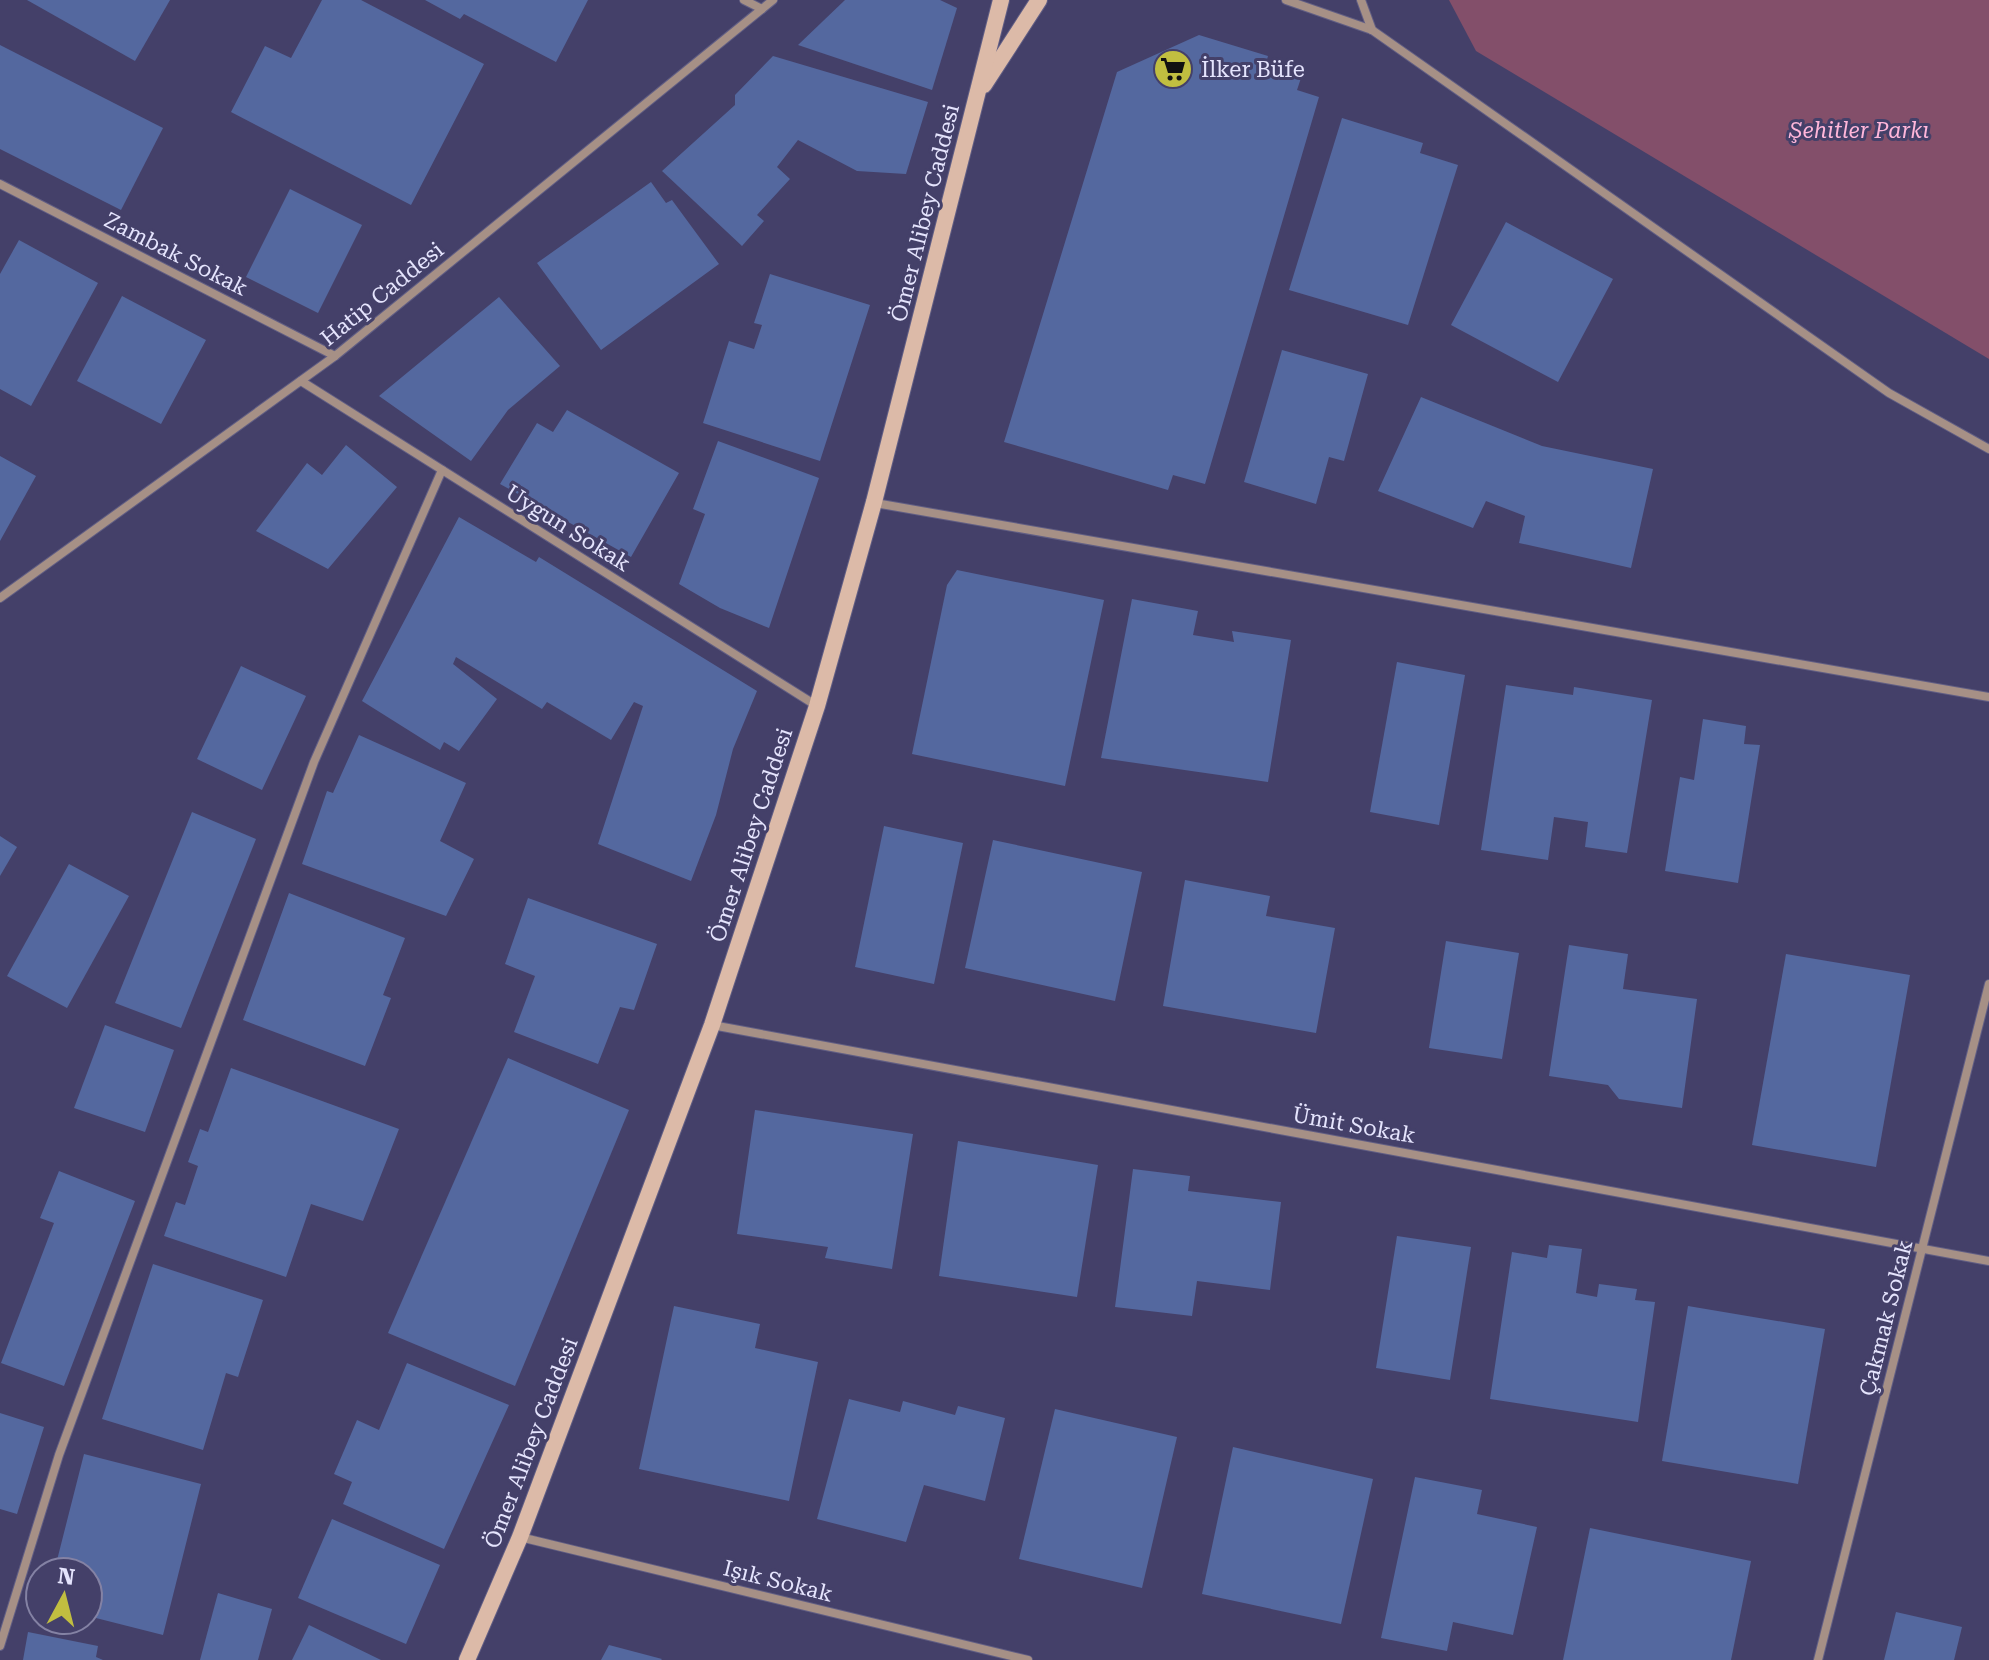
<svg xmlns="http://www.w3.org/2000/svg" width="1989" height="1660" font-family="'Roboto Serif',serif">
  <style>
    .green { fill: #834f6a }
    .building { fill: #54689f }
    .lines { fill: none; stroke-linecap: round; stroke-linejoin: round }
    .minor-casing { stroke: #615e84; stroke-width: 10 }
    .secondary-casing { stroke: #615e84; stroke-width: 18 }
    .minor { stroke: #a69086; stroke-width: 8 }
    .secondary { stroke: #dcbaa8; stroke-width: 16 }
    .labels { text-anchor: middle; dominant-baseline: central; stroke-width: 6; stroke-linejoin: round; paint-order: stroke }
    .poi-label { font-size: 22px; fill: #e5e4fd; stroke: #444069; text-anchor: start }
    .park-label { font-size: 22px; font-style: italic; fill: #ffb6da; stroke: #444069 }
    .street-label { font-size: 22px; fill: #e5e4fd; stroke: #444069 }
  </style>
  <rect width="100%" height="100%" fill="#444069"/>
  <polygon class="green" points="1449,0 1989,0 1989,359 1476,51"/>
  <g class="building">
    <polygon points="27,0 170,0 135,61"/>
    <polygon points="322,0 361,0 484,64 411,205 231,112 265,46 291,58"/>
    <polygon points="425,0 588,0 556,62 464,14 460,19"/>
    <polygon points="845,0 940,0 957,8 932,90 798,45"/>
    <polygon points="1199,35 1268,56 1266,63 1302,75 1297,90 1319,97 1205,484 1173,475 1168,490 1004,442 1117,72"/>
    <polygon points="0,45 163,128 121,210 0,149"/>
    <polygon points="773,56 928,102 906,174 857,171 798,140 777,167 790,179 757,215 764,221 742,246 662,171 735,105 735,95"/>
    <polygon points="1342,118 1423,143 1420,153 1458,165 1408,325 1289,290"/>
    <polygon points="651,182 666,203 672,200 719,264 601,350 537,263"/>
    <polygon points="290,189 362,225 318,313 246,277"/>
    <polygon points="1506,222 1613,279 1558,382 1451,325"/>
    <polygon points="19,240 98,283 31,406 0,389 0,274"/>
    <polygon points="770,274 870,305 820,461 703,423 729,341 754,349 762,325 754,323"/>
    <polygon points="122,296 206,340 161,424 77,381"/>
    <polygon points="499,297 560,366 508,410 471,461 379,396"/>
    <polygon points="1282,350 1368,374 1344,461 1329,457 1316,504 1244,482"/>
    <polygon points="1421,397 1542,446 1653,469 1631,568 1519,543 1525,516 1486,501 1473,528 1378,491"/>
    <polygon points="567,410 679,473 631,557 500,484 537,423 553,432"/>
    <polygon points="718,441 819,478 769,628 720,608 679,584 705,514 693,509"/>
    <polygon points="346,445 397,487 328,569 256,531 307,463 322,475"/>
    <polygon points="0,456 36,476 0,541"/>
    <polygon points="459,517 536,562 539,557 757,691 733,749 716,815 691,881 598,844 643,706 634,702 611,740 547,702 542,709 456,657 453,664 497,699 459,751 444,742 440,750 362,701"/>
    <polygon points="957,570 1104,600 1065,786 912,754 947,585"/>
    <polygon points="1132,599 1198,611 1193,635 1234,642 1232,631 1291,640 1268,782 1101,758"/>
    <polygon points="1397,662 1465,675 1439,825 1370,812"/>
    <polygon points="241,666 306,696 262,790 197,759"/>
    <polygon points="1506,685 1573,695 1574,687 1652,700 1627,853 1585,847 1588,822 1554,817 1548,860 1481,850"/>
    <polygon points="1703,719 1746,726 1744,744 1760,745 1738,883 1665,871 1680,777 1694,780"/>
    <polygon points="359,735 466,783 440,841 474,859 446,916 302,864 327,791 333,793"/>
    <polygon points="192,812 256,839 181,1028 115,1003"/>
    <polygon points="884,826 963,843 934,984 855,967"/>
    <polygon points="0,836 17,847 0,876"/>
    <polygon points="993,840 1142,872 1115,1001 965,968"/>
    <polygon points="69,864 129,896 67,1008 7,976"/>
    <polygon points="1185,880 1270,896 1266,916 1335,928 1316,1033 1163,1006"/>
    <polygon points="289,893 405,938 383,995 391,998 365,1066 243,1020"/>
    <polygon points="528,898 657,944 634,1010 620,1007 598,1064 514,1032 535,976 505,964"/>
    <polygon points="1446,941 1519,953 1502,1059 1429,1048"/>
    <polygon points="1569,945 1628,954 1623,989 1697,999 1682,1108 1619,1099 1608,1085 1549,1076"/>
    <polygon points="1786,954 1910,975 1876,1167 1752,1145"/>
    <polygon points="105,1025 174,1050 145,1132 74,1108"/>
    <polygon points="508,1058 629,1110 515,1386 388,1333"/>
    <polygon points="231,1068 399,1129 363,1221 311,1204 286,1277 164,1236 176,1202 185,1205 198,1166 188,1162 200,1129 208,1132"/>
    <polygon points="755,1110 913,1134 892,1269 825,1258 828,1247 737,1234"/>
    <polygon points="958,1141 1098,1165 1077,1297 939,1276"/>
    <polygon points="1133,1169 1190,1176 1188,1191 1281,1202 1270,1290 1197,1281 1192,1316 1115,1307"/>
    <polygon points="59,1171 135,1201 64,1386 1,1363 54,1223 40,1218"/>
    <polygon points="1397,1236 1471,1247 1450,1380 1376,1368"/>
    <polygon points="1549,1245 1582,1249 1576,1293 1597,1297 1599,1284 1637,1289 1635,1300 1655,1302 1638,1422 1490,1399 1512,1252 1547,1258"/>
    <polygon points="153,1264 263,1300 238,1377 226,1373 203,1450 102,1419"/>
    <polygon points="674,1306 760,1324 755,1348 818,1362 789,1501 639,1469"/>
    <polygon points="1688,1306 1825,1329 1798,1484 1662,1461"/>
    <polygon points="407,1363 509,1405 444,1549 343,1504 352,1482 334,1474 357,1420 379,1430"/>
    <polygon points="849,1399 900,1412 903,1401 955,1415 958,1406 1005,1418 985,1501 924,1485 906,1542 817,1519"/>
    <polygon points="1055,1409 1177,1437 1142,1588 1019,1559"/>
    <polygon points="0,1413 44,1427 17,1514 0,1509"/>
    <polygon points="1233,1447 1373,1479 1341,1624 1202,1594"/>
    <polygon points="84,1454 201,1484 163,1635 88,1616 88,1572 54,1572"/>
    <polygon points="1415,1477 1482,1490 1477,1514 1537,1527 1513,1635 1453,1622 1447,1651 1381,1638"/>
    <polygon points="332,1519 440,1565 406,1644 298,1598"/>
    <polygon points="1590,1528 1751,1561 1731,1660 1563,1660"/>
    <polygon points="218,1593 272,1609 258,1660 200,1660"/>
    <polygon points="1896,1612 1962,1627 1954,1660 1884,1660"/>
    <polygon points="309,1625 381,1660 292,1660"/>
    <polygon points="28,1632 98,1646 96,1657 103,1660 23,1660"/>
    <polygon points="609,1645 662,1659 661,1660 601,1660"/>
  </g>
  <g class="lines">
    <defs>
      <g id="minor">
        <polyline points="744,0 762,9"/>
        <polyline points="1286,0 1372,30 1889,393 1989,449"/>
        <polyline points="1361,0 1372,30"/>
        <polyline points="0,184 335,356"/>
        <polyline points="301,381 817,706"/>
        <polyline points="875,503 1989,697"/>
        <polyline points="0,598 335,356 773,0"/>
        <polyline points="712,1025 1989,1261"/>
        <polyline points="520,1537 1028,1660"/>
        <polyline points="0,1646 59,1455 314,762 442,470"/>
        <polyline points="1818,1660 1989,984"/>
      </g>
      <g id="secondary">
        <polyline points="984,85 1039,0"/>
        <polyline points="467,1660 520,1537 712,1025 817,706 874,502 1001,0"/>
      </g>
    </defs>
    <use href="#minor" class="minor-casing"/>
    <use href="#secondary" class="secondary-casing"/>
    <use href="#minor" class="minor"/>
    <use href="#secondary" class="secondary"/>
  </g>
  <defs>
    <symbol id="supermarket-disc" viewBox="-11 -11 22 22"><circle r="9.5" fill="#c1be40" stroke="#444069"/><path d="M-6-5.5h2.5l.6 2H6L4.5 2H-2.5L-4.4-4H-6ZM-1.5 3.2a1.3 1.3 0 1 0 .1 0ZM3 3.2a1.3 1.3 0 1 0 .1 0Z" fill="#111"/></symbol>
  </defs>
  <g fill-rule="evenodd">
    <use href="#supermarket-disc" x="1151" y="47" width="44" height="44"/>
  </g>
  <g class="labels">
    <g class="poi-label">
      <text x="1201" y="69">İlker Büfe</text>
    </g>
    <g class="park-label">
      <text x="1859" y="130">Şehitler Parkı</text>
    </g>
    <g class="street-label">
      <text transform="translate(925 213) rotate(-76)">Ömer Alibey Caddesi</text>
      <text transform="translate(176 254) rotate(27)">Zambak Sokak</text>
      <text transform="translate(382 294) rotate(-39)">Hatip Caddesi</text>
      <text transform="translate(568 528) rotate(32)">Uygun Sokak</text>
      <text transform="translate(751 835) rotate(-72)">Ömer Alibey Caddesi</text>
      <text transform="translate(1354 1125) rotate(10)">Ümit Sokak</text>
      <text transform="translate(1886 1318) rotate(-76)">Çakmak Sokak</text>
      <text transform="translate(531 1443) rotate(-69)">Ömer Alibey Caddesi</text>
      <text transform="translate(778 1581) rotate(14)">Işık Sokak</text>
    </g>
  </g>
  <g transform="translate(64 1596) rotate(7)"><circle r="38" fill="#444069" stroke="#8482a4" stroke-width="2"/>
  <path d="M0-6L14 30L0 20L-14 30Z" fill="#c1be40"/>
  <text y="-12" font-size="22" font-weight="bold" text-anchor="middle" fill="#e5e4fd">N</text>
  </g>
</svg>
